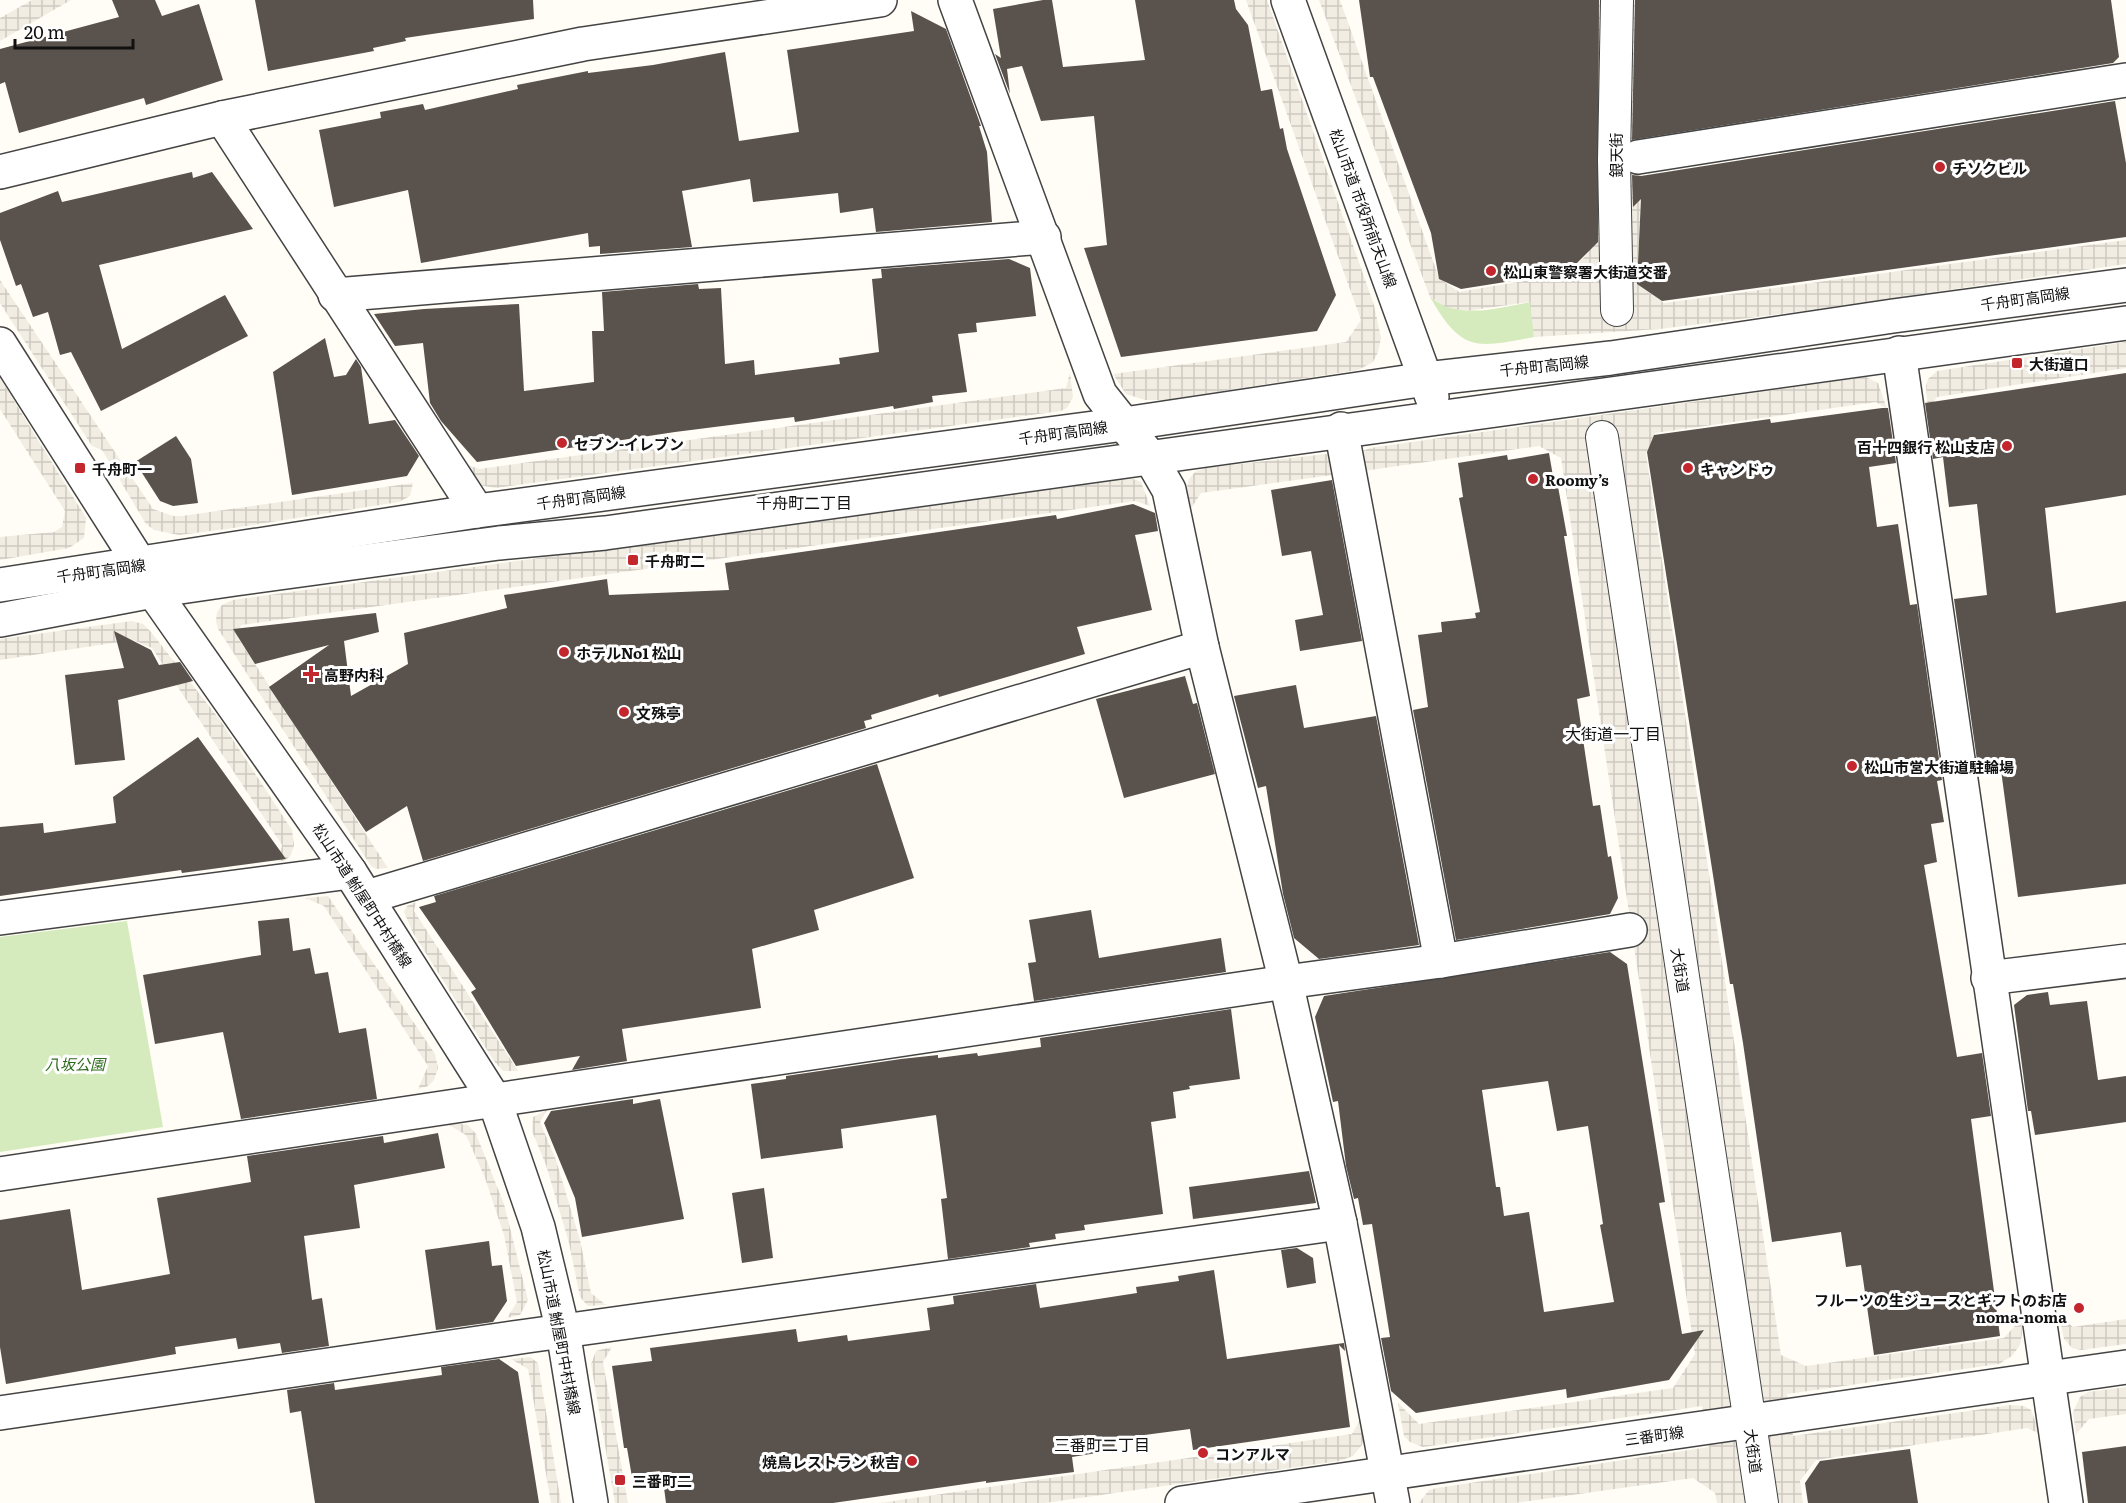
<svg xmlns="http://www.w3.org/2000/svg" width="2126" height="1503" font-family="Literata,'Noto Sans JP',serif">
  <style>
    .park { fill: #d5ebbd }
    .plaza { fill: url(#plaza-grid) }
    .building { fill: #5a524d; fill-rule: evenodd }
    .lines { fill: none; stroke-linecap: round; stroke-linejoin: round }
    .pedestrian-casing { stroke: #444; stroke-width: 34 }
    .minor-casing { stroke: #444; stroke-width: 36 }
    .tertiary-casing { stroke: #444; stroke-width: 36 }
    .pedestrian { stroke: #fff; stroke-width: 32 }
    .minor { stroke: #fff; stroke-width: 33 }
    .tertiary { stroke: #fff; stroke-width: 33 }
    .poi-dot { fill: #c4262e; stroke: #fff; stroke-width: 2 }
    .labels { text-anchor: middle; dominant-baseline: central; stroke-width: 6; stroke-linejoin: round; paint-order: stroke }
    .street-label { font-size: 15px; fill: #111; stroke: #fff }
    .poi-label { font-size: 15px; font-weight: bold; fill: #111; stroke: #fff; text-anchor: start }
    .park-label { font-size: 15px; font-style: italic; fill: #2f6b1f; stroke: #fff }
    .neighbourhood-label { font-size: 16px; fill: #111; stroke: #fff }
  </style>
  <defs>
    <pattern id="plaza-grid" width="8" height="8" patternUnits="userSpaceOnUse" patternTransform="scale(1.5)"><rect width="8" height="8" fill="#f1ede2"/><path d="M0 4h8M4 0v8" fill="none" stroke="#cecac1"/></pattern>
  </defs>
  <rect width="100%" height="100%" fill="#fffdf5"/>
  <g class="park">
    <path d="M1430,297C1460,320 1497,308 1531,302L1534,337C1476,348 1462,353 1430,297Z"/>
    <polygon points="127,921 163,1127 0,1152 0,937"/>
  </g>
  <g class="plaza">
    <polygon points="32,0 71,0 0,41 0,18"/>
    <polygon points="1246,0 1267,0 1374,305 1381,338 1378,352 1373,362 1358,370 1164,400 1145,400 1126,394 1113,374 1346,342 1361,320"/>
    <polygon points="1319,0 1340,0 1439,278 1459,292 1569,273 1589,252 1588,0 1639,0 1634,136 1642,179 1637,284 1664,303 2126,240 2126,264 1797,312 1660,329 1534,337 1530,302 1466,311 1446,307 1430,297"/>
    <polygon points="0,280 153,509 173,516 182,516 413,483 410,496 399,502 227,529 179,535 154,530 146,524 102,450 92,446 0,303"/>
    <polygon points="2126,342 2126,368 1937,397 1928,410 1926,386 1928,379 1937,371"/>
    <polygon points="1070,372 1073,397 1067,408 1061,411 495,488 479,485 463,463 479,469 1066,388"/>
    <polygon points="1866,377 1878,383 1887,409 1876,402 1655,433 1646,454 1781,1355 1806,1366 2004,1338 2021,1319 2022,1334 2020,1345 2012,1356 1999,1364 1787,1394 1793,1436 2011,1405 2024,1406 2031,1410 2040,1434 2027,1428 1816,1460 1800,1481 1803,1503 1717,1503 1715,1493 1693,1478 1515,1503 1419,1503 1429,1490 1437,1488 1709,1447 1702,1406 1438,1445 1423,1447 1410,1442 1404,1436 1398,1403 1419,1424 1673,1388 1695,1354 1561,458 1539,446 1356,472 1360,452 1370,448"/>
    <polygon points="0,378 86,518 84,538 69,548 0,560 0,537 54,532 62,527 65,511 0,409"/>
    <polygon points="1326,454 1333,457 1340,474 1201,493 1190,510 1187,487 1189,479 1195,472 1205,468"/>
    <polygon points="1128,477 1141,482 1150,506 1135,501 241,625 238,638 388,868 376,869 371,866 218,629 216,621 217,612 222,605 233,600"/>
    <polygon points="132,621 143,624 151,632 220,720 292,830 294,845 291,855 286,860 278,862 282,845 152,648 133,640 0,660 0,639"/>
    <polygon points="328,896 435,1054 438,1068 434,1080 428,1086 418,1089 428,1066 324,906 305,898"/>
    <polygon points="416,902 414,911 518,1071 503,1071 494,1061 413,933 404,912 407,906"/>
    <polygon points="547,1110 540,1122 556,1160 580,1240 591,1293 606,1305 588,1306 580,1297 569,1243 546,1165 532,1131 533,1117"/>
    <polygon points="455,1123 468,1125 476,1134 504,1204 528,1300 520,1315 507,1318 517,1302 504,1235 485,1178 466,1135 449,1125"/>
    <polygon points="2059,1316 2073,1327 2126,1319 2126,1344 2081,1350 2072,1348 2064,1339"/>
    <polygon points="612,1347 603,1362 628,1503 615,1503 591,1364 596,1351"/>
    <polygon points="530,1357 538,1363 561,1503 551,1503 528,1369 511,1359"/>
    <polygon points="2126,1387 2126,1414 2089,1419 2076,1434 2073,1412 2080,1397 2088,1392"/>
    <polygon points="1362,1416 1365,1434 1362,1445 1353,1456 1339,1461 1045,1503 880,1503 1352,1434"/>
  </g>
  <g class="building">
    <polygon points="112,0 155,0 162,16 199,4 223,80 146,105 144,98 19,133 5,82 0,84 0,49 119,17"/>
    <polygon points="255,0 533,0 534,19 405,38 406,41 373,48 374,51 268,71"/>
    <polygon points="1043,0 1052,0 1063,67 1145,60 1135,0 1234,0 1236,9 1248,25 1261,91 1272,89 1280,129 1283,128 1287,149 1336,295 1317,331 1121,357 1084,248 1107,245 1094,116 1041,121 1022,66 1007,69 1010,94 995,54 1001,58 993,9"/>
    <polygon points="1359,0 1599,0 1598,242 1568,272 1461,289 1439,279 1431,233 1373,77 1370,77"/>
    <polygon points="1635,0 2111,0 2119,57 2113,63 1632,140"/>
    <polygon points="911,11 946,29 981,126 979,126 987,152 992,222 876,232 873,208 840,213 838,193 753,202 750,179 682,191 692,247 600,254 600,246 589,247 588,233 421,263 408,190 334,207 319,130 381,118 380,112 423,104 425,110 518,89 517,85 588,71 588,73 653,65 725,52 739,141 799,132 787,50 914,31"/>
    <polygon points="2115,101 2126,163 2126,237 1662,301 1637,284 1641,199 1633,207 1632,175 1641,176"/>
    <polygon points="192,172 193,178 212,172 253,229 99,265 122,349 225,295 248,336 101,411 71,352 60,355 48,312 33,317 21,284 16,286 0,240 0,213 58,191 62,202"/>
    <polygon points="1009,259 1030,268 1036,316 976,323 977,332 958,334 967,392 932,396 933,402 894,409 893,406 795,422 794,417 675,432 477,462 441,421 430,403 423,343 395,346 374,314 424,309 519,304 524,391 594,382 592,331 604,331 602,292 698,284 699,289 721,288 725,364 754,360 755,375 840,364 839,358 879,352 872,279 882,278 881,269"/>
    <polygon points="325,338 334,377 346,375 356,359 361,367 369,424 395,420 419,456 407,476 292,495 273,372"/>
    <polygon points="2126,373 2126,495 2045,508 2056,613 2126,601 2126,884 2018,897 2001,770 1979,774 1954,599 1987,595 1977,504 1949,507 1943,457 1933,459 1925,403"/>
    <polygon points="1882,408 1888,408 1896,463 1869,467 1877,527 1898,524 1910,605 1917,604 1942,780 1937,781 1944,822 1931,824 1937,862 1924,865 1957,1057 1982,1053 1991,1116 1971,1119 2000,1336 1874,1355 1861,1265 1846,1267 1841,1232 1772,1242 1743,1043 1733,984 1730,984 1647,452 1654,435 1770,419 1771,423"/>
    <polygon points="176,436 191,459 198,503 173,506 160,501 135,462"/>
    <polygon points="1549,453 1554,482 1557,481 1567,536 1564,536 1590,696 1577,699 1593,806 1600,805 1608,857 1611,856 1618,898 1610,914 1456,940 1413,710 1428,707 1418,635 1442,632 1441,622 1476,618 1475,613 1480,612 1459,498 1463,497 1458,463 1507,455 1508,460"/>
    <polygon points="1332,480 1362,641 1300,651 1295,620 1323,615 1311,551 1282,556 1271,490"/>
    <polygon points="1133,504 1155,513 1158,531 1135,535 1152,610 1077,627 1085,654 939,697 938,694 871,715 872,719 864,721 866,728 423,861 407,806 366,832 269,687 329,645 255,664 233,629 376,613 379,632 344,641 351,696 408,664 404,633 507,608 504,595 607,579 609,595 729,590 725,563 1056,515 1057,519"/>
    <polygon points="114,631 151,650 159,665 180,662 193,681 118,700 125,760 75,765 65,675 124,668"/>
    <polygon points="1185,676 1193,704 1197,703 1215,774 1124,798 1096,699"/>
    <polygon points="1296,685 1304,728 1376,716 1419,945 1319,959 1294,938 1283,894 1266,786 1258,788 1234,696"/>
    <polygon points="198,737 286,859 182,873 181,870 0,896 0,827 43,823 44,833 116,823 113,797"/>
    <polygon points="877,764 914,878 814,910 819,930 752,949 761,1008 622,1029 627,1061 572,1070 580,1056 516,1066 471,992 476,989 419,907 436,902 434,896"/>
    <polygon points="1091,910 1099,958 1221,938 1226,972 1034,1001 1028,963 1036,962 1029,920"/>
    <polygon points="289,918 293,951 310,948 315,974 328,972 339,1033 366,1028 377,1099 241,1119 223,1032 155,1044 143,975 261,955 258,921"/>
    <path d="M1610,952L1627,964L1665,1202L1659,1203L1682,1334L1704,1330L1669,1380L1567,1398L1566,1389L1416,1413L1391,1391L1381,1338L1390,1337L1372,1224L1363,1225L1358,1198L1354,1199L1346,1166L1338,1101L1333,1102L1315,1017L1324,996ZM1548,1081L1557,1131L1588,1126L1603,1224L1600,1225L1614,1302L1544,1312L1529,1212L1504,1216L1500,1187H1496L1482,1090Z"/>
    <polygon points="2048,992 2050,1005 2087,1001 2098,1080 2126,1076 2126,1122 2035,1135 2031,1111 2028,1111 2014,1005 2027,995"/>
    <polygon points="1231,1009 1240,1079 1189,1086 1190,1089 1173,1092 1176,1118 1151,1122 1163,1214 1084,1225 1085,1230 1055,1234 1056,1239 1029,1243 1030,1247 948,1259 941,1199 947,1198 936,1115 841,1129 843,1148 761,1159 751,1084 786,1079 786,1076 901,1059 938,1055 938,1058 977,1053 978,1056 1041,1047 1040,1038"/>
    <polygon points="633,1099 633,1104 660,1099 684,1219 582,1237 575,1198 544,1123 551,1111"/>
    <polygon points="438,1133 445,1168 354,1185 360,1228 304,1236 312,1300 322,1298 329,1346 282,1353 280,1343 238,1349 236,1338 175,1347 176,1354 6,1384 0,1347 0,1220 70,1209 82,1290 170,1274 157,1198 251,1182 247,1156 383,1136 384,1143"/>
    <polygon points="1309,1171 1316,1203 1193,1219 1189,1187"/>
    <polygon points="764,1188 773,1258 742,1263 732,1193"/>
    <polygon points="489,1241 492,1266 502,1265 507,1301 493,1322 436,1330 425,1250"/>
    <polygon points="1297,1248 1313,1258 1316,1283 1287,1288 1281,1250"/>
    <polygon points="1214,1270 1227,1359 1344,1343 1345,1351 1339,1345 1350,1427 1193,1450 1190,1429 1114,1439 1115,1450 1072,1457 1074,1472 986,1483 986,1481 833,1503 666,1503 663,1480 633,1483 627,1448 624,1448 612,1366 652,1361 650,1348 796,1329 798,1342 847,1335 848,1341 930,1330 927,1308 954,1304 953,1296 1036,1284 1040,1308 1137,1293 1136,1287 1179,1281 1178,1276"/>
    <polygon points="499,1359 518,1372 539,1503 315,1503 301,1411 290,1413 287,1390 334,1383 335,1390 442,1375 441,1367"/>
    <polygon points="2126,1446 2126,1503 2088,1503 2082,1452"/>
    <polygon points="1910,1449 1918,1503 1808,1503 1805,1483 1820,1461"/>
  </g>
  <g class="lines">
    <defs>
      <g id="pedestrian">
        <polyline points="1617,310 1614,160 1617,0"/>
        <polyline points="1602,437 1762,1503"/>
      </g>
      <g id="minor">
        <polyline points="955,0 1100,394 1150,457 1169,490 1202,647 1286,982 1340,1223 1393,1503"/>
        <polyline points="222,118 477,511"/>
        <polyline points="1638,157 2126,80"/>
        <polyline points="0,172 222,118 583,44 880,0"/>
        <polyline points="335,295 1044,237"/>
        <polyline points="1899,353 2066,1503"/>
        <polyline points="1341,429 1441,961"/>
        <polyline points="367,897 1202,647"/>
        <polyline points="0,918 350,872"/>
        <polyline points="1988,978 2126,961"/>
        <polyline points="0,1174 1286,982 1441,961 1630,930"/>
        <polyline points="0,1413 527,1336 1340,1223"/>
      </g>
      <g id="tertiary">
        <polyline points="1288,0 1432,397"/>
        <polyline points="0,344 140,564 153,591 350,872 494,1099 538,1227 563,1331 591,1503"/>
        <polyline points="0,585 477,511 1124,424 1426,379 1611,358 1893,316 2126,285"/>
        <path d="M0,620L153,591L235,579L499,543L605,533C1112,462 1619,391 2126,323"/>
        <polyline points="1182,1503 2126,1367"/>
      </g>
    </defs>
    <use href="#pedestrian" class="pedestrian-casing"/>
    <use href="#minor" class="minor-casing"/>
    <use href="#tertiary" class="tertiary-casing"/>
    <use href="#pedestrian" class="pedestrian"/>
    <use href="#minor" class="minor"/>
    <use href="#tertiary" class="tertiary"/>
  </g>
  <g class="poi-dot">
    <circle cx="1940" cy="167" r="6"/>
    <circle cx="1491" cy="271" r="6"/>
    <rect x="2011" y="357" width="12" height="12" rx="3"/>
    <circle cx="562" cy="443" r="6"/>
    <circle cx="2007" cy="446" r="6"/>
    <rect x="74" y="462" width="12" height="12" rx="3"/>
    <circle cx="1688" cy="468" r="6"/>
    <circle cx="1533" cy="479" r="6"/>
    <rect x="627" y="554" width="12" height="12" rx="3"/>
    <circle cx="564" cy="652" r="6"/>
    <path d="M308 665h6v6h6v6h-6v6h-6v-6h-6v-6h6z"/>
    <circle cx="624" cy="712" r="6"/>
    <circle cx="1852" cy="766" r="6"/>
    <circle cx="2079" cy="1308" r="6"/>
    <circle cx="1203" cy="1453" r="6"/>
    <circle cx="912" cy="1461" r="6"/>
    <rect x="614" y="1474" width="12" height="12" rx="3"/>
  </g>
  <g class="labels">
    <g class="street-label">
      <text transform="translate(1615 155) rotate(-90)">銀天街</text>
      <text transform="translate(1364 208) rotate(70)">松山市道 市役所前天山線</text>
      <text transform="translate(2025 298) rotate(-8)">千舟町高岡線</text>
      <text transform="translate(1544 365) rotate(-6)">千舟町高岡線</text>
      <text transform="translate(1063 432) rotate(-8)">千舟町高岡線</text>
      <text transform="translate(581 497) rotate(-8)">千舟町高岡線</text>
      <text transform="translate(101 570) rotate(-8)">千舟町高岡線</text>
      <text transform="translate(363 895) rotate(57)">松山市道 鮒屋町中村橋線</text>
      <text transform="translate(1681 970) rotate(81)">大街道</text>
      <text transform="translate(560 1332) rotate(79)">松山市道 鮒屋町中村橋線</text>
      <text transform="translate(1654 1435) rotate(-8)">三番町線</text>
      <text transform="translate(1754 1451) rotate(82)">大街道</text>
    </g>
    <g class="poi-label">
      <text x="1952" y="167">チソクビル</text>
      <text x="1503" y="271">松山東警察署大街道交番</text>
      <text x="2029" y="363">大街道口</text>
      <text x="574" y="443">セブン-イレブン</text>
      <text x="1995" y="446" text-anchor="end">百十四銀行 松山支店</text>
      <text x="92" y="468">千舟町一</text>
      <text x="1700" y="468">キャンドゥ</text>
      <text x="1545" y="479">Roomy’s</text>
      <text x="645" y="560">千舟町二</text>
      <text x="576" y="652">ホテルNo1 松山</text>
      <text x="324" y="674">高野内科</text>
      <text x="636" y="712">文殊亭</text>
      <text x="1864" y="766">松山市営大街道駐輪場</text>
      <text x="2067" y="1299" text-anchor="end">フルーツの生ジュースとギフトのお店<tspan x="2067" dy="17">noma-noma</tspan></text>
      <text x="1215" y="1453">コンアルマ</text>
      <text x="900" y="1461" text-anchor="end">焼鳥レストラン 秋吉</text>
      <text x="632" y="1480">三番町二</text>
    </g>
    <g class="park-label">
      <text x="75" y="1063">八坂公園</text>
    </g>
    <g class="neighbourhood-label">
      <text x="804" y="502">千舟町二丁目</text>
      <text x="1613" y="733">大街道一丁目</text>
      <text x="1102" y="1444">三番町二丁目</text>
    </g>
  </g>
  <path d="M15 39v9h118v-9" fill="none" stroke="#111111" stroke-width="3"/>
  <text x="24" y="39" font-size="18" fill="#111111" stroke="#ffffff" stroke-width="4.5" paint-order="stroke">20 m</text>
</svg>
